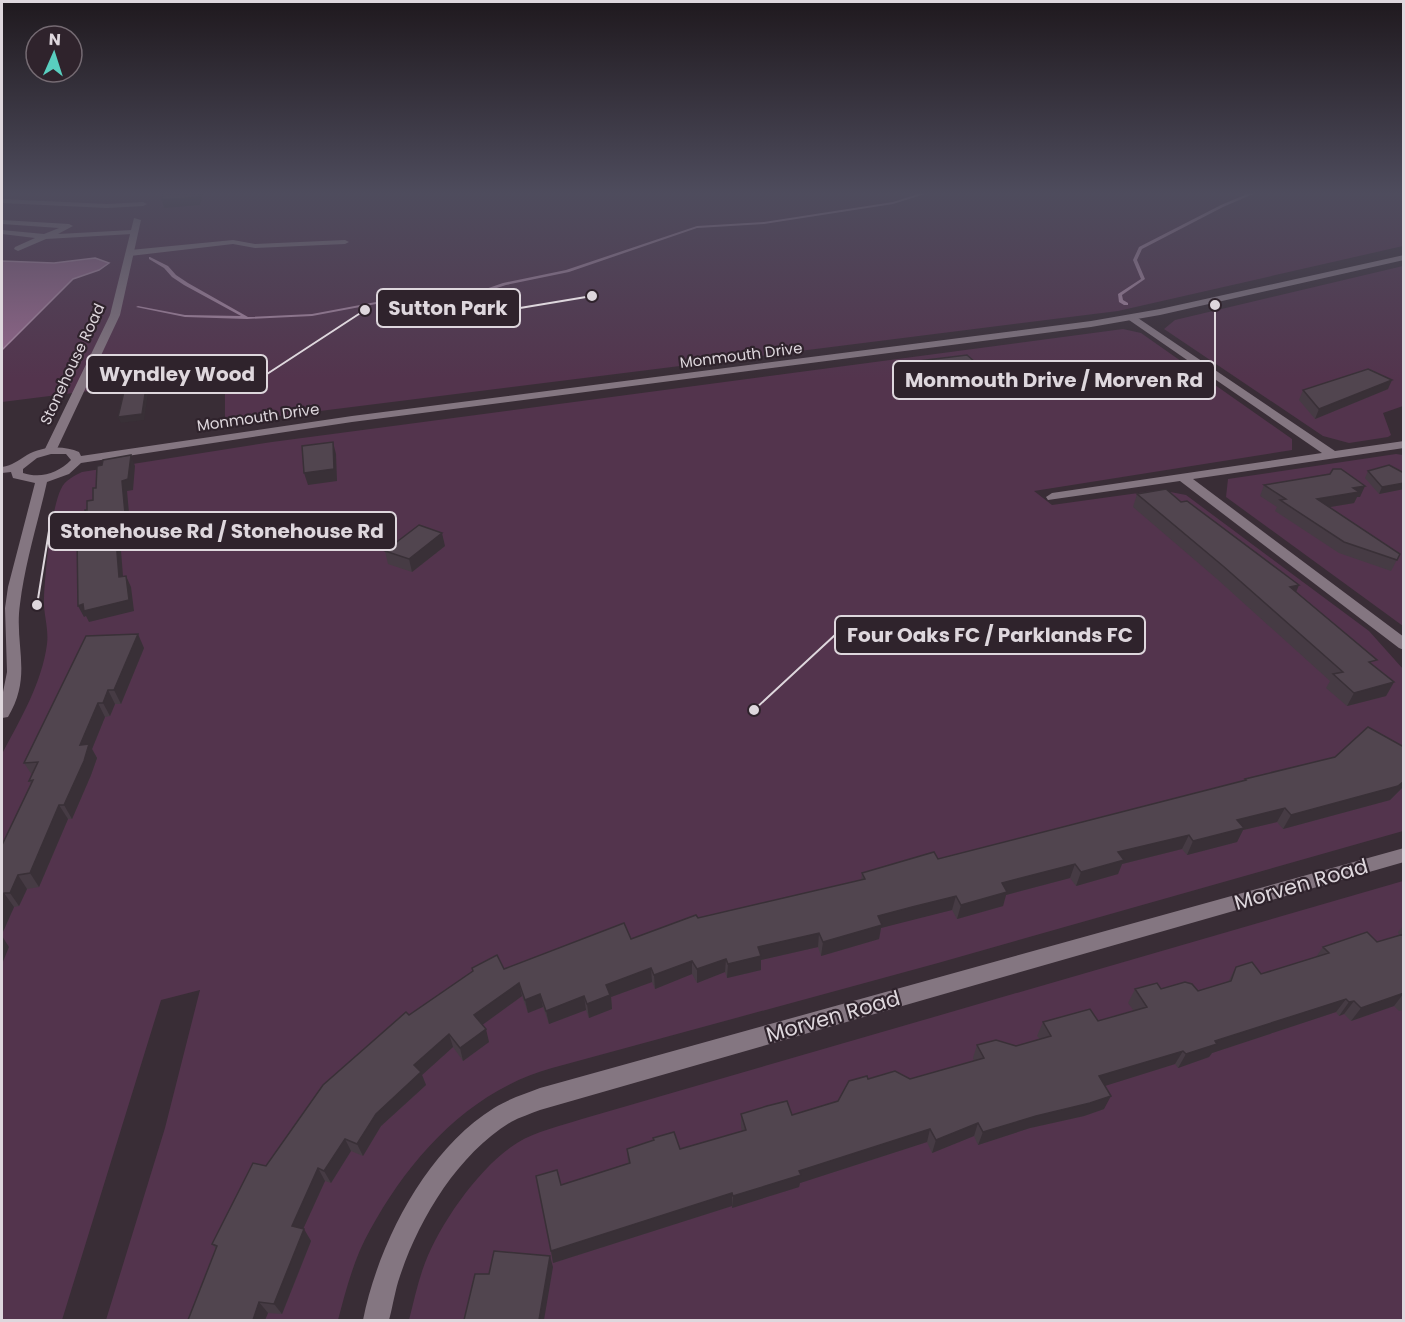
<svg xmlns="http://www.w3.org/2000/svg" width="1405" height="1322" font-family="Poppins,sans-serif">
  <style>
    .green { fill: #53344d }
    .water { fill: #95688c; stroke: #ab89a4; stroke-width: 1.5 }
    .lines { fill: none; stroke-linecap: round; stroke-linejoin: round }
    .stream { fill: #ab89a4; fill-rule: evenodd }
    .lane { fill: #847681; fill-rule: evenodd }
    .street { fill: #847681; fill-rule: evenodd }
    .secondary { fill: #847681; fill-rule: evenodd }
    .wall { fill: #463b44 }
    .shaded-wall { fill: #393037 }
    .building { fill: #51454f; stroke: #393037; stroke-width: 1.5 }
    .labels { text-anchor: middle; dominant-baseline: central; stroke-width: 4.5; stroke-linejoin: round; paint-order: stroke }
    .far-street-label { font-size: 15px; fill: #ded7dd; stroke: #2f232c }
    .near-street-label { font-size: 21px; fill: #ded7dd; stroke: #2f232c }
    .leader { fill: none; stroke: #ded7dd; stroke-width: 2 }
    .callout-dot { fill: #ded7dd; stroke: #2f232c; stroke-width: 2 }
    .callout { fill: #2f232c; stroke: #ded7dd; stroke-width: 2 }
    .callout-label { font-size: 20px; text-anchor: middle; font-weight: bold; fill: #ded7dd }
  </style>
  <rect width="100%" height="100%" fill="#392d36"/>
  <g class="green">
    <polygon points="2,194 1403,194 1403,246 1118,311 225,423 225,374 2,402"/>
    <polygon points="1403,266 1403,406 1383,413 1391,435 1388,437 1349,443 1323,436 1164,329 1175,320"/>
    <path d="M1123,329L1141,333L1292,439V450L1034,491L1052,505L1160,490L1186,495L1369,631L1403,669V831L938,963L552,1068C469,1091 410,1157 370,1230C354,1258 346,1290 338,1320H106L165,1128L200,990L161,1000L62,1320H2V754C20,720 42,683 47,644C49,628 43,613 44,598C45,574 51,509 61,489C65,480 74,476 82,472L272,442Z"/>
    <polygon points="1396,454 1403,455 1403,626 1226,497 1228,479"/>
    <path d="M1403,881V1320H409C414,1301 418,1281 425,1263C440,1223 481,1165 517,1143C536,1131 561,1126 582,1119Z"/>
  </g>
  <polygon class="water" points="95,258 109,263 99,270 73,279 2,350 2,261 54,263"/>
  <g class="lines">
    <g class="stream">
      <polygon points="918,194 925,194 893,204 764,224 697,228 569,272 506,285 475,295 376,304 312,316 247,319 185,317 136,307 138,306 185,315 241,316 184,285 172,277 164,268 149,259 149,257 150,257 168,266 176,275 188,283 248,317 312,314 376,302 474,293 503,283 566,270 697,226 764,222 893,202"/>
      <polygon points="1247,194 1253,194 1223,207 1142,249 1137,260 1145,279 1122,295 1123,300 1128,303 1128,305 1124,305 1119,302 1118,294 1141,279 1133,260 1139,247 1221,205"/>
    </g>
    <g class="lane">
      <polygon points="2,199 107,204 143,202 147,204 143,206 107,208 2,203"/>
      <polygon points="2,220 69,224 73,226 58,234 132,230 136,232 132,234 46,239 18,251 14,249 15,247 35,238 2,234 2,230 44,234 59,228 2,224"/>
      <polygon points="233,240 255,244 345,240 349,242 345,244 255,248 233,244 130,256 126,253 130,250"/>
    </g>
    <g class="street">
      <polygon points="134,218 141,220 120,315 56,451 54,453 46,453 44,451 110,315"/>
      <polygon points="1129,316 1135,316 1335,451 1404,441 1404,448 1193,479 1404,637 1404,650 1399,648 1180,481 1048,500 1046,497 1052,493 1322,453 1129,320"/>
      <path d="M1404,848V862L540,1110C530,1114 520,1117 511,1122C458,1154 419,1219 400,1276C395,1290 393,1306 389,1320H363C378,1244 426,1150 494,1108C508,1099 525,1094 540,1088Z"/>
    </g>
    <path class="secondary" d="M1404,255V260L1160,315L1091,327L352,422L81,463L69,474L47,482C38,522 25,563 20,604C14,646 33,675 8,717L2,718V697L7,672L5,608L8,587L35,483L13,478L11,472L2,473V467C13,465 17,461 27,455C42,446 64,445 79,452L81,456L352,416L1091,321L1160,309ZM51,454H66L71,460C58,473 41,479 23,473V469L37,458Z"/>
  </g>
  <g class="wall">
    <polygon points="918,361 985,371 982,383 934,390 917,373"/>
    <polygon points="1388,389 1315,419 1299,400 1303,390"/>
    <polygon points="1368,471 1404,473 1404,489 1379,494 1365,478"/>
    <polygon points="1264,485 1360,497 1357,497 1354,503 1330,507 1400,554 1391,571 1339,553 1275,511 1277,507 1260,496"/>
    <polygon points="1137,494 1181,502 1299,585 1296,592 1374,666 1394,682 1386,696 1347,706 1326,688 1330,681 1217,579 1133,507"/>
    <polygon points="445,546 412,572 388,564 385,551"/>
    <polygon points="144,648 121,704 115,704 110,716 105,717 92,749 97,758 91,775 72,819 68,819 39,887 27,889 19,906 14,907 2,934 2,845 31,784 29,781 32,775 24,763"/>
    <polygon points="1404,747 1404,786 1390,800 1283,829 1277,822 1243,830 1237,842 1187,855 1182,849 1122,864 1118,874 1076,886 1070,878 1006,895 1003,906 957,919 952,910 909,920 881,928 879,939 821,956 818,947 761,960 761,970 727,978 725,972 697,983 692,974 655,989 652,982 611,997 612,1009 589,1018 586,1010 549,1024 543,1007 528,1013 522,996 482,1025 489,1042 463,1061 453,1047 422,1075 426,1085 381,1126 363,1156 351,1151 331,1183 325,1181 303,1229 311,1241 282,1314 268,1313 265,1320 188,1320 216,1249 212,1244 266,1166 409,1015 473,971 472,968 504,969 631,939 698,918 861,880 862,873 938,859 1244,781 1245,779"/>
    <polygon points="1404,925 1404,1010 1399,1011 1394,1006 1351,1021 1344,1014 1339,1016 1336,1012 1212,1053 1209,1057 1178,1068 1175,1064 1104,1086 1104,1109 1084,1116 1030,1128 978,1145 974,1136 932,1153 927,1142 800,1183 799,1187 732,1208 732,1206 553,1263 551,1251 561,1185 628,1163 627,1149 680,1149 742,1131 741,1127 741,1114 792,1115 838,1101 868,1079 910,1079 974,1061 973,1058 977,1045 1016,1046 1040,1039 1037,1036 1043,1022 1098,1021 1134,1011 1128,1003 1135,989 1161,989 1198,991 1228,982 1236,967 1261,974 1316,957 1323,947 1377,942 1399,935 1398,932"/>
  </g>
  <g class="shaded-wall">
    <polygon points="199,194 203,194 200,205 164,208 162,200"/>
    <polygon points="985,371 982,383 934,390 936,378"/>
    <polygon points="1392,380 1388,389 1315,419 1319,409"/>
    <polygon points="147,381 149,387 144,420 121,423 118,417"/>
    <polygon points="333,442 336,454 337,481 308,485 304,473"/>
    <polygon points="131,455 135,466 133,490 127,491 131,535 120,538 124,589 119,577 115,527 122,481"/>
    <polygon points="1404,483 1404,489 1379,494 1382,487"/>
    <polygon points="1365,486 1360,497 1357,497 1354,503 1312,510 1317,499 1353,488"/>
    <polygon points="442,533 445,546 412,572 409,559"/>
    <polygon points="126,576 131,587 134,611 89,622 86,616 84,617 78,606"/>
    <polygon points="1299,585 1293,599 1290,587"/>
    <polygon points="138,634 144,648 121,704 114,690"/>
    <polygon points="1394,682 1386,696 1347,706 1354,693"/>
    <polygon points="108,690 115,704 110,716 103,703"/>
    <polygon points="98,703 105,717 92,749 97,758 91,775 72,819 64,805 80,745"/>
    <polygon points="1404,781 1402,788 1390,800 1283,829 1291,815"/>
    <polygon points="59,805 68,819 39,887 30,873"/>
    <polygon points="1285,808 1277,822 1243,830 1237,842 1187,855 1193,841 1237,820"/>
    <polygon points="1189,835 1182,849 1122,864 1118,874 1076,886 1081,872 1118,852"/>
    <polygon points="1075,864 1070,878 1006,895 1003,906 957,919 961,905 1002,883"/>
    <polygon points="18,875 27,889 19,906 10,893"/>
    <polygon points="4,893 14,907 2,934 2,898"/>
    <polygon points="956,896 952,910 881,928 879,939 821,956 823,942 878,916"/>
    <polygon points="819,933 818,947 761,960 761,970 727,978 728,964 758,947"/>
    <polygon points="2,936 9,947 2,964"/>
    <polygon points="726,959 725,972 697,983 697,969"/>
    <polygon points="692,961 692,974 655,989 654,975"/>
    <polygon points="651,968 652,982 611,997 612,1009 589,1018 587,1004 606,985"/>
    <polygon points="519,983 522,996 478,1028 474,1015"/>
    <polygon points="1404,993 1394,1006 1351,1021 1361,1008"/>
    <polygon points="540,994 543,1007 528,1013 525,1000"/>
    <polygon points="584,996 586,1010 549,1024 546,1011"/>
    <polygon points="1346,999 1336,1012 1212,1053 1209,1057 1178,1068 1186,1054 1215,1041"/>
    <polygon points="1354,1001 1344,1014 1339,1016 1349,1002"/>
    <polygon points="486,1029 489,1042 463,1061 460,1048"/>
    <polygon points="449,1034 453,1047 422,1075 426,1085 381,1126 363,1156 357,1144 376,1114 414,1065"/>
    <polygon points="1183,1051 1175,1064 1092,1090 1099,1076"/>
    <polygon points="1111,1096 1104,1109 1084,1116 1030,1128 978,1145 983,1132 1036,1116"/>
    <polygon points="978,1123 974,1136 932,1153 936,1140"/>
    <polygon points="930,1129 927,1142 800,1183 799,1187 732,1208 733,1196 799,1171"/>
    <polygon points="345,1139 351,1151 331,1183 324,1171"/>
    <polygon points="318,1168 325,1181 299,1238 292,1226"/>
    <polygon points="732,1193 732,1206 553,1263 551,1251"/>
    <polygon points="304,1229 311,1241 282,1314 274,1304"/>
    <polygon points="550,1256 553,1267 544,1320 539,1320"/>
    <polygon points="259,1302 268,1313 265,1320 253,1320"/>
  </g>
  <g class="building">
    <polygon points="163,194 199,194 198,197 162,200"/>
    <polygon points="967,355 985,371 936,378 918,361"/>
    <polygon points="1368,369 1392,380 1319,409 1303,390"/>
    <polygon points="147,381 142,414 118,417 126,383"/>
    <polygon points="333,442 334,469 304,473 302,446"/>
    <polygon points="131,455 128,479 122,481 126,524 115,527 119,577 126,576 129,600 84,611 83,604 78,606 77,537 86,535 85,510 87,510 87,501 93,500 93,488 96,488 97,466 102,465 103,460"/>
    <polygon points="1389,465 1404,473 1404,483 1382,487 1368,471"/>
    <polygon points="1333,469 1341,469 1365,486 1353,488 1359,492 1317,499 1400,554 1397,560 1344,542 1280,500 1286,499 1264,485 1330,474"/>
    <polygon points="1166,489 1181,502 1187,501 1299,585 1290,587 1377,660 1369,662 1394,682 1354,693 1333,674 1343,672 1223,566 1137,494"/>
    <polygon points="419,525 442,533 409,559 385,551"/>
    <polygon points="138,634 114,690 108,690 103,703 98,703 80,745 89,744 84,761 64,805 59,805 30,873 18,875 10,893 4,893 2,898 2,845 33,780 29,781 38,762 24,763 86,636"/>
    <polygon points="1368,727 1404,747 1404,781 1398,786 1291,815 1285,808 1237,820 1244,828 1193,841 1189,835 1118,852 1124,860 1081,872 1075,864 1002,883 1007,892 961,905 956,896 912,907 878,916 882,925 823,942 819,933 758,947 761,956 728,964 726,959 697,969 692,961 654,975 651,968 606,985 610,995 587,1004 584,996 546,1011 540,994 525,1000 519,983 474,1015 486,1029 460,1048 449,1034 414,1065 421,1072 376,1114 357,1144 345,1139 324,1171 318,1168 292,1226 304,1229 274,1304 259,1302 253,1320 188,1320 217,1246 212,1244 253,1163 266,1166 323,1085 406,1012 409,1015 473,971 472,968 497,955 504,969 624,923 631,939 696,915 698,918 865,879 862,873 934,852 938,859 1246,780 1245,779 1335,757"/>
    <polygon points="1367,932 1377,942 1404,934 1404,993 1361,1008 1354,1001 1349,1002 1346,999 1215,1041 1217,1044 1186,1054 1183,1051 1099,1076 1111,1096 1090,1103 1036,1116 983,1132 978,1123 936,1140 930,1129 799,1171 801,1175 733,1196 732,1193 551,1251 536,1176 557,1170 561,1185 630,1163 627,1149 654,1140 653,1138 674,1132 680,1149 746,1130 741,1114 767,1106 787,1101 792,1115 838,1101 849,1081 867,1076 868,1079 895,1071 910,1079 984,1058 977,1045 996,1040 1016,1046 1051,1036 1043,1022 1090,1009 1098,1021 1147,1007 1135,989 1157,983 1161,989 1185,982 1192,984 1198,991 1231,981 1236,967 1252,962 1261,974 1329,953 1323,947"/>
    <polygon points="494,1251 550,1256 539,1320 464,1320 475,1274 489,1274"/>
  </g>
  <linearGradient id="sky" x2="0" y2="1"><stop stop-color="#1f191e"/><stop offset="0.51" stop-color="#4e4c5d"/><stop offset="1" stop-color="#4e4c5d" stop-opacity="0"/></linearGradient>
  <rect width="1405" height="379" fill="url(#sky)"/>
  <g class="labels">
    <g class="far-street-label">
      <text transform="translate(741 355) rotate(-7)">Monmouth Drive</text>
      <text transform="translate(72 364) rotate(-65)">Stonehouse Road</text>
      <text transform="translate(258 417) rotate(-8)">Monmouth Drive</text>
    </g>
    <g class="near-street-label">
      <text transform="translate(1301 884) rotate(-16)">Morven Road</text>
      <text transform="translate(833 1016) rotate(-16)">Morven Road</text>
    </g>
  </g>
  <path class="leader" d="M592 296L520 308M365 310L267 374M1215 305L1215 380M37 605L49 531M754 710L835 635"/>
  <g class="callout-dot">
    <circle cx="592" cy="296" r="6"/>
    <circle cx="365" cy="310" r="6"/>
    <circle cx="1215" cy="305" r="6"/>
    <circle cx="37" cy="605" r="6"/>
    <circle cx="754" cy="710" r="6"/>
  </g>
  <g class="callout">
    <rect x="377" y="289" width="143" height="38" rx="6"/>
    <rect x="87" y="355" width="180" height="38" rx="6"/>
    <rect x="893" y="361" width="322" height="38" rx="6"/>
    <rect x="49" y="512" width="347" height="38" rx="6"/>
    <rect x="835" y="616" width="310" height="38" rx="6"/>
  </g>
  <g class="callout-label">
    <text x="448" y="315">Sutton Park</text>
    <text x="177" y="381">Wyndley Wood</text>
    <text x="1054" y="387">Monmouth Drive / Morven Rd</text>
    <text x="222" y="538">Stonehouse Rd / Stonehouse Rd</text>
    <text x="990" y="642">Four Oaks FC / Parklands FC</text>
  </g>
  <rect width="1405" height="1322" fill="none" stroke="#ded7dd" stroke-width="6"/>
  <g transform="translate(54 54) rotate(3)"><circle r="28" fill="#2f232c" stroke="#756b73" stroke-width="1.5"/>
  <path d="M0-4.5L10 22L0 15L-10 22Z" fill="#59cebf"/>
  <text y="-9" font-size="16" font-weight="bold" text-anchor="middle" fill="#ded7dd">N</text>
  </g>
</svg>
